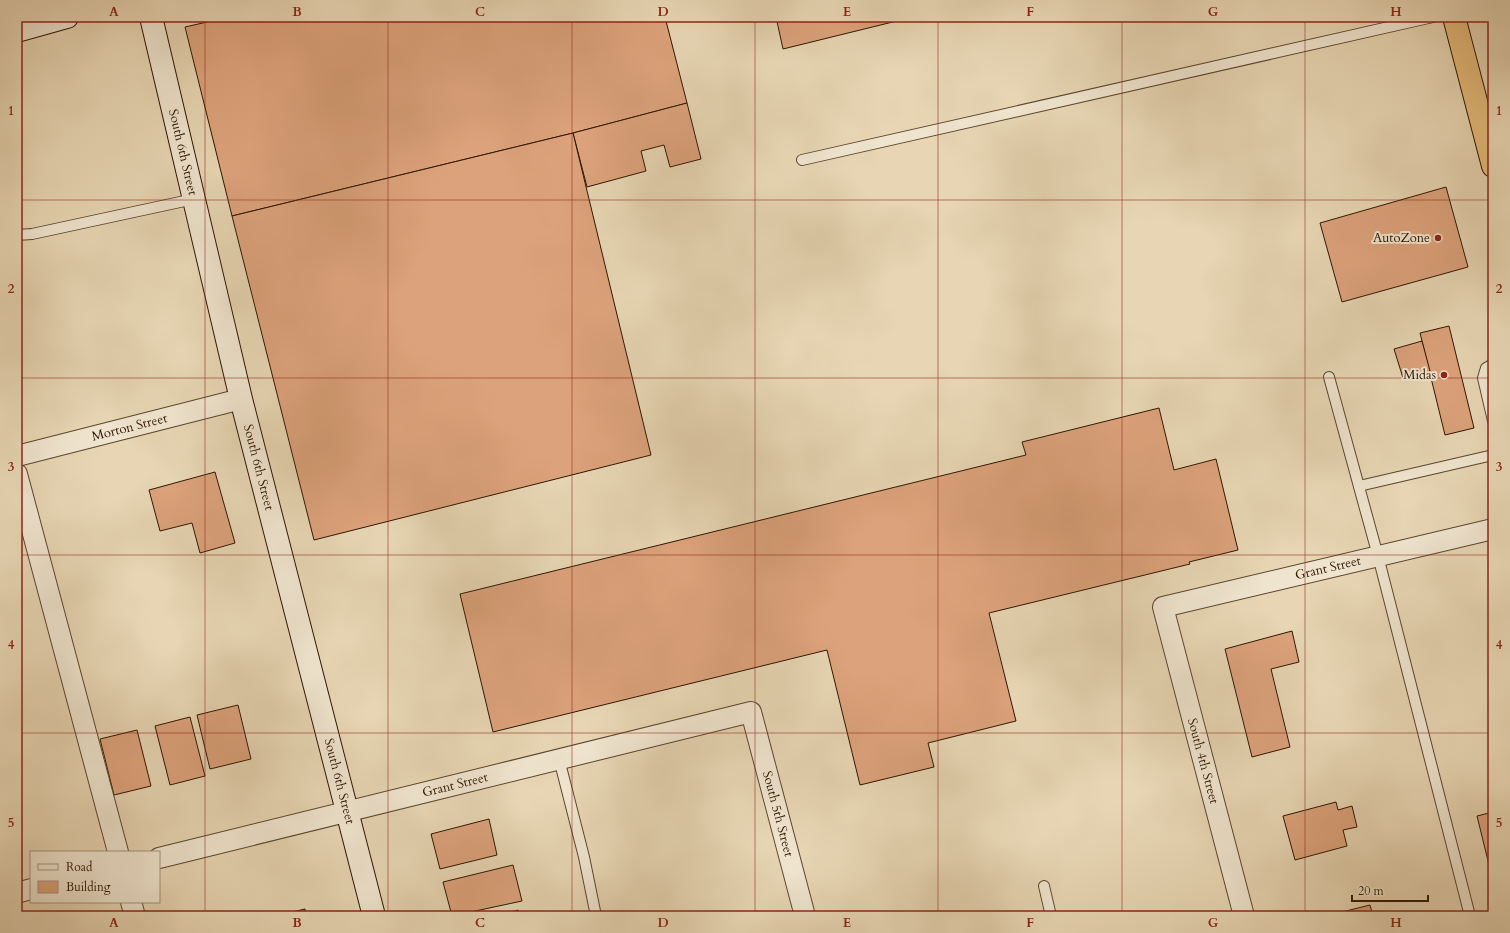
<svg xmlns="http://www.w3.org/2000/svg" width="1510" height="933" font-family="Cardo,serif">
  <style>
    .building { fill: #dca27b; stroke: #2e1600 }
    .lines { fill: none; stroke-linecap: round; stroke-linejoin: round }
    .lane-casing { stroke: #5c462d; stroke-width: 12 }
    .street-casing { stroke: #5c462d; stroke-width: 22 }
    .secondary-casing { stroke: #2e1600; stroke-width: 24 }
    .highway-casing { stroke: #2e1600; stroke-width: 24 }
    .lane { stroke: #efe4ce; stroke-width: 10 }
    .street { stroke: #efe4ce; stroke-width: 20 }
    .secondary { stroke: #efe4ce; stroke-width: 22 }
    .highway { stroke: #e4ba7a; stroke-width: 22 }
    .grid { fill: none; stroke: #8f2418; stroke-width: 1; stroke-opacity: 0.55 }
    .poi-dot { fill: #8f2418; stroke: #efe4ce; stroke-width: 1.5 }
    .labels { text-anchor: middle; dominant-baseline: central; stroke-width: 4; stroke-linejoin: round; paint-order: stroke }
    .street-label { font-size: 13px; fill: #2e1600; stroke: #efe4ce }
    .poi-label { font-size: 13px; fill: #2e1600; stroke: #efe4ce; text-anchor: end }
    .neatline { fill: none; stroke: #8f2418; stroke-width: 1.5 }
    .grid-label { font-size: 13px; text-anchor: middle; font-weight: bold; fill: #8f2418 }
  </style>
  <rect width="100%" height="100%" fill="#e7d5b3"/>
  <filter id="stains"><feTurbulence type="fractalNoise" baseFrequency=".005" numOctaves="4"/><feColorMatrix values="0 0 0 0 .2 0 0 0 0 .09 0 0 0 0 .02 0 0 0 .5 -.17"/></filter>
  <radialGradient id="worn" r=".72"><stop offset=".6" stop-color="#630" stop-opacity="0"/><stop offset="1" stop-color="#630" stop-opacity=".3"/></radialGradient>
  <g class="building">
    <polygon points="229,17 665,17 687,103 573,133 232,216 185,27"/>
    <polygon points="776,17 913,17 783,49"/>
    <polygon points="687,103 701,159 670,167 664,145 641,151 646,171 587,187 573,133"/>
    <polygon points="573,133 651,455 314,540 232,216"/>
    <polygon points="1446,187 1468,267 1342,302 1320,223"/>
    <polygon points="1449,326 1474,428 1445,435 1420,333"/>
    <polygon points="1422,341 1430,371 1403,378 1394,349"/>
    <polygon points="1159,408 1174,470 1216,459 1238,550 1189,562 1190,564 989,613 1016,721 928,743 934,767 860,785 827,650 493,732 460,594 1026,455 1022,442"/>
    <polygon points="215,472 235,543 200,553 192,523 160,531 149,490"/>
    <polygon points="1292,631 1299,662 1271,669 1290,747 1252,757 1225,649"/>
    <polygon points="238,705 251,759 210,769 197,715"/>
    <polygon points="190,717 205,776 170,785 155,726"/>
    <polygon points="137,730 151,786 114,795 100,739"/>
    <polygon points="1336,802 1338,810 1352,806 1357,827 1343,830 1347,846 1295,860 1283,816"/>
    <polygon points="1493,812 1493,873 1491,873 1477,816"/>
    <polygon points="489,819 497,855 440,869 431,834"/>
    <polygon points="513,865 522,901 452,916 443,882"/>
    <polygon points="1370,905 1373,916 1326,916"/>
    <polygon points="305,909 306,916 275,916"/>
    <polygon points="518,910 520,916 496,916"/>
  </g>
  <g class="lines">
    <defs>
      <g id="lane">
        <polyline points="802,160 1433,17"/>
        <polyline points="17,235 32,234 194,199"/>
        <polyline points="1493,364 1486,368 1483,378 1493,421"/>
        <polyline points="1329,377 1378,556 1470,916"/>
        <polyline points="1359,486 1493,455"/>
        <polyline points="559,759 584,857 596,916"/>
        <polyline points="1044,886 1051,916"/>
      </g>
      <g id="street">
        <path id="s1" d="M17,456L241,399"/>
        <polyline points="17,474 118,852"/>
        <path id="s2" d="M159,858L751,712L805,916"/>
        <polyline points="17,893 31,889"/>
        <polyline points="131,902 135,916"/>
        <path id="s3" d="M1244,916L1163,607L1493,529"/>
      </g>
      <g id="secondary">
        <path id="s4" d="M151,17L241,399L374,916"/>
        <polyline points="17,31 67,17"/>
      </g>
      <polyline id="highway" points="1454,17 1493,166"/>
    </defs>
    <use href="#lane" class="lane-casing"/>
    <use href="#street" class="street-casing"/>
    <use href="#secondary" class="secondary-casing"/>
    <use href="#highway" class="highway-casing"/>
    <use href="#lane" class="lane"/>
    <use href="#street" class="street"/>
    <use href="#secondary" class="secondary"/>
    <use href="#highway" class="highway"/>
  </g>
  <path class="grid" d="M205,17V916M388,17V916M572,17V916M755,17V916M938,17V916M1122,17V916M1305,17V916M17,200H1493M17,378H1493M17,555H1493M17,733H1493"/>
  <g class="poi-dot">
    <circle cx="1438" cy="238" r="4"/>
    <circle cx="1444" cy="375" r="4"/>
  </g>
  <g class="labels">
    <g class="street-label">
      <text stroke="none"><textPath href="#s4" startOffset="139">South 6th Street</textPath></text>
      <text stroke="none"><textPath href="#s1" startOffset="116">Morton Street</textPath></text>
      <text stroke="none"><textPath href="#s4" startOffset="463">South 6th Street</textPath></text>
      <text stroke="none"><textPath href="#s3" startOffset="489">Grant Street</textPath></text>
      <text transform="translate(1203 761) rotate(75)">South 4th Street</text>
      <text stroke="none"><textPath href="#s4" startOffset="787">South 6th Street</textPath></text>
      <text stroke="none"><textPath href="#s2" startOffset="305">Grant Street</textPath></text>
      <text stroke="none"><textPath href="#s2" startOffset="715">South 5th Street</textPath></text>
    </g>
    <g class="poi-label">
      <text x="1430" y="238">AutoZone</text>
      <text x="1436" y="375">Midas</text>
    </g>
  </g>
  <rect width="1510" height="933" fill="none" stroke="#e7d5b3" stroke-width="44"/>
  <rect x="30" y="851" width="130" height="52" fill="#efe4ce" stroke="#a2927c"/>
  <rect x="38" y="864" width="20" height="6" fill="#efe4ce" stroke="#a2927c"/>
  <text x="66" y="871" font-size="12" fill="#2e1600">Road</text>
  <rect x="38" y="881" width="20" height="12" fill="#dca27b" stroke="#a2927c"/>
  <text x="66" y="891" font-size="12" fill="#2e1600">Building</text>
  <path d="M1352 895v6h76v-6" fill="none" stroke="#2e1600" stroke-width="2"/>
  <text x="1358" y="895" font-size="12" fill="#2e1600" stroke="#efe4ce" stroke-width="3" paint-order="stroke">20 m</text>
  <rect x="22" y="22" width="1466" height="889" class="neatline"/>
  <g class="grid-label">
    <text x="114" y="16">A</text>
    <text x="297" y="16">B</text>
    <text x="480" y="16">C</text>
    <text x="663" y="16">D</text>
    <text x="847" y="16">E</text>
    <text x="1030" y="16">F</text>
    <text x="1213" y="16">G</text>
    <text x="1396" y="16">H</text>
    <text x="11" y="115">1</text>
    <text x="1499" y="115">1</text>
    <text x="11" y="293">2</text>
    <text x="1499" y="293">2</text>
    <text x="11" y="471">3</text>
    <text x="1499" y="471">3</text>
    <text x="11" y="649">4</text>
    <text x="1499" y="649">4</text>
    <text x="11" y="827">5</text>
    <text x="1499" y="827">5</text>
    <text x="114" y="927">A</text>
    <text x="297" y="927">B</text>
    <text x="480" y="927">C</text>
    <text x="663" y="927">D</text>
    <text x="847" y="927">E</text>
    <text x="1030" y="927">F</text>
    <text x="1213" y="927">G</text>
    <text x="1396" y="927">H</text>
  </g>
  <rect width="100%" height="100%" filter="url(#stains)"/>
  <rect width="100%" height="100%" fill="url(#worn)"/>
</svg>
